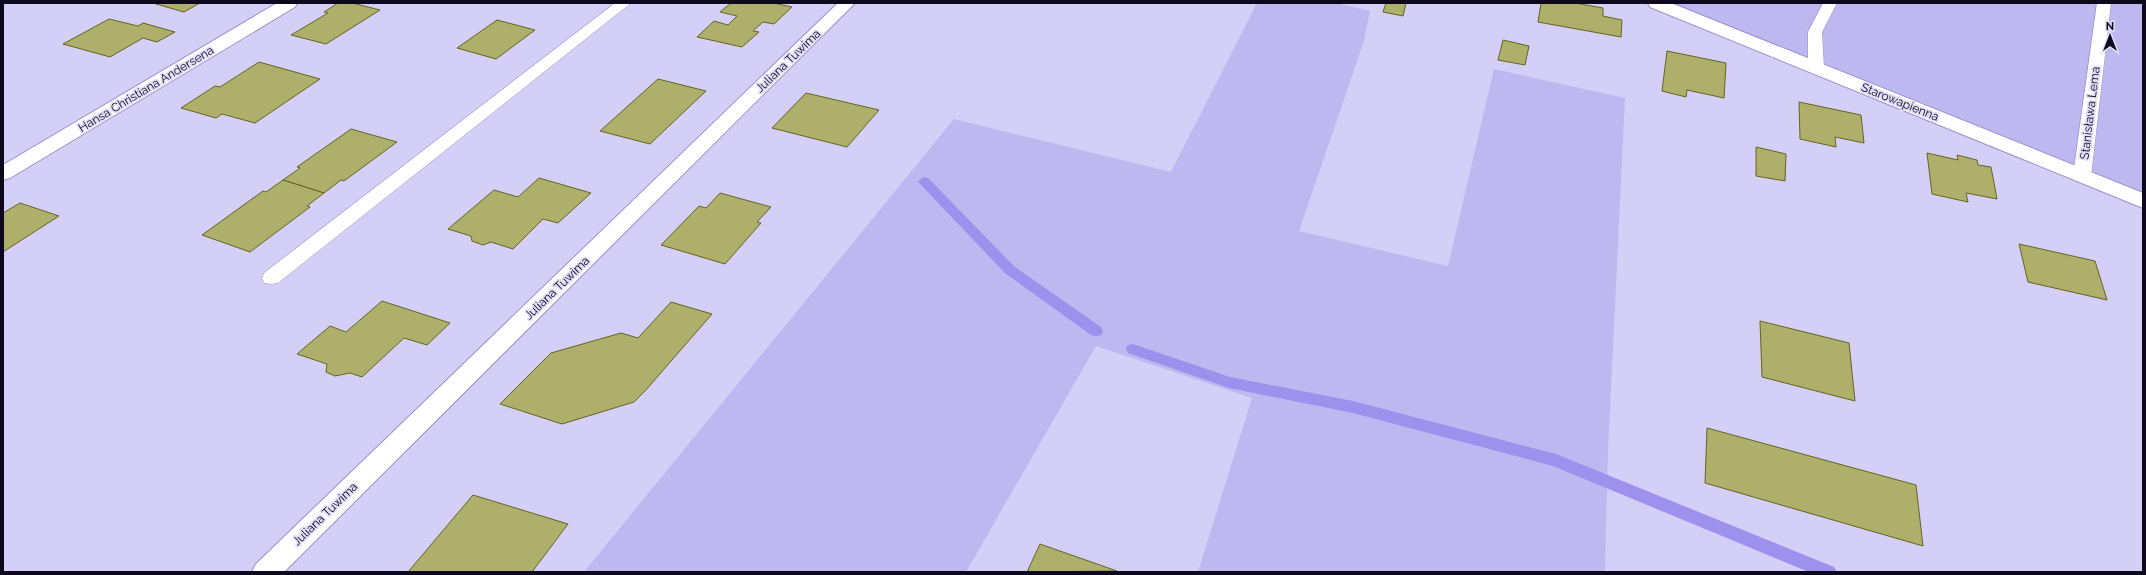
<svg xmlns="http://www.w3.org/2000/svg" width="2146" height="575" font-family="Raleway,sans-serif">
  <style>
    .green { fill: #beb8f0 }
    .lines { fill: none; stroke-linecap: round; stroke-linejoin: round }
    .stream { fill: #9e90ed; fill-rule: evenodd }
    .building { fill: #adaf6b; stroke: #646520 }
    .lane-casing { stroke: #9991ce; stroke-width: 1 }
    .street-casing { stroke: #9991ce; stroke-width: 2 }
    .secondary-casing { stroke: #9991ce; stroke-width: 2 }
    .lane { fill: #fff; fill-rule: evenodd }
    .street { fill: #fff; fill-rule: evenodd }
    .secondary { fill: #fff; fill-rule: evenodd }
    .labels { text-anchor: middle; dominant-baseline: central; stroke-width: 3.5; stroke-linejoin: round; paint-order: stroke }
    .street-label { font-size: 12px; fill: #0d081e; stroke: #e0def8 }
  </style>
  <rect width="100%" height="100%" fill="#d3cff6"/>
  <g class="green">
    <polygon points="1257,3 1336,3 1370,11 1364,41 1299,231 1448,266 1494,69 1625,98 1608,451 1605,572 1198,572 1252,398 1096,346 966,572 584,572 954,119 1171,172"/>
    <polygon points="1668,3 2143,3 2143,196"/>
  </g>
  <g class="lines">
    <g class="stream">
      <polygon points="924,177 928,178 1015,267 1101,327 1103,331 1101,335 1096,336 1091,335 1005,273 920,184 918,181"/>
      <polygon points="1133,344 1230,377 1353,401 1556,454 1834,567 1837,572 1809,572 1553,466 1353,413 1229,388 1128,353 1126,349 1128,345"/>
    </g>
  </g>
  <g class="building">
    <polygon points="159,3 200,3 184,12 156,4"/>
    <polygon points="338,3 352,3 380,10 326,44 291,35 328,13 324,12"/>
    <polygon points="731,3 773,3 792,7 774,24 763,22 753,31 759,32 742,47 697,37 714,21 728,25 737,16 720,12"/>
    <polygon points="1386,3 1406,3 1403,16 1383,12"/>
    <polygon points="1541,3 1575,3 1603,8 1603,16 1622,20 1621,37 1538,22"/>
    <polygon points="109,19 138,26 143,23 175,32 157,42 143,38 110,57 63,44"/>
    <polygon points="497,20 535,30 496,59 457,48"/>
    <polygon points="1503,40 1529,46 1525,65 1498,60"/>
    <polygon points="1667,51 1726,63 1724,98 1687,90 1686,97 1662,91"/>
    <polygon points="259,62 320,79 255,123 222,114 216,118 181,108 215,86 220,87"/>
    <polygon points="658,79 706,91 650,144 600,131"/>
    <polygon points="806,93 879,110 847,147 772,128"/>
    <polygon points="1799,102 1861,115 1864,143 1835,137 1836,147 1800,139"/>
    <polygon points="351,129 397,142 344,181 341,180 324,193 283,180 300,168 297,167"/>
    <polygon points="1756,147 1786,154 1785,181 1756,176"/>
    <polygon points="1927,153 1958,160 1957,155 1977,160 1978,165 1991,167 1997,199 1966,193 1968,202 1932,194"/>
    <polygon points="539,178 591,193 558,223 543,219 513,249 491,242 483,245 472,241 471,236 448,229 494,190 518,197"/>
    <polygon points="283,180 324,193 307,206 310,207 250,252 202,235 263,191 266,192"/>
    <polygon points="720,193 771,207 757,222 761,223 725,264 661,245 699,206 706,208"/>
    <polygon points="20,203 59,216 3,252 3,213"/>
    <polygon points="2019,244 2095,261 2107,300 2028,282"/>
    <polygon points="382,301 450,323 427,345 404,338 362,377 350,373 335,376 326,372 327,364 297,354 330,326 346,332"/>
    <polygon points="671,302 712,314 645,391 634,402 562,424 500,404 551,353 621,333 638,338"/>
    <polygon points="1760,321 1849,343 1855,401 1762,377"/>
    <polygon points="1707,428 1916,485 1923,546 1705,483"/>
    <polygon points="473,495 568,524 532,572 408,572"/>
    <polygon points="1040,544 1117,571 1027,572"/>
  </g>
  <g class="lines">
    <defs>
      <g id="lane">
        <polygon points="615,3 631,3 278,283 271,284 264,283 262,278 264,273"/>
        <polygon points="1823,3 1837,3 1822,32 1824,68 1821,71 1811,71 1808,68 1808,32"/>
        <polygon points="2097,3 2111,3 2091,176 2088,180 2082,181 2076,180 2073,176"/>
      </g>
      <g id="street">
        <polygon points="277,3 297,3 295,7 10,178 3,180 3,165"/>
        <polygon points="838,3 855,3 284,572 252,572 256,564"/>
      </g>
      <polygon id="secondary" points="1648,3 1671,3 2143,193 2143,208 1650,7"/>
    </defs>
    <use href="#lane" class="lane-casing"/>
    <use href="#street" class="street-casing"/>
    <use href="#secondary" class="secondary-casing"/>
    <use href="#lane" class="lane"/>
    <use href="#street" class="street"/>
    <use href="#secondary" class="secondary"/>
  </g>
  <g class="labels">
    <g class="street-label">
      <text transform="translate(788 61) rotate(-44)">Juliana Tuwima</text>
      <text transform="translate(146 89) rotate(-31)">Hansa Christiana Andersena</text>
      <text transform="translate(1900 102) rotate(22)">Starowapienna</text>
      <text transform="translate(2090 113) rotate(-83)">Stanisława Lema</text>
      <text transform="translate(557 288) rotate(-44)">Juliana Tuwima</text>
      <text transform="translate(325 514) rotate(-44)">Juliana Tuwima</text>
    </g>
  </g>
  <rect width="2146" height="575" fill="none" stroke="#0d081e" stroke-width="8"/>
  <g transform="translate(2110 36)" stroke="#e0def8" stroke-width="3" paint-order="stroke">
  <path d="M0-3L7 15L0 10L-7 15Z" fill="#0d081e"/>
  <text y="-6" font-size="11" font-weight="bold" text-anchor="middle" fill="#0d081e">N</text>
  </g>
</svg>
